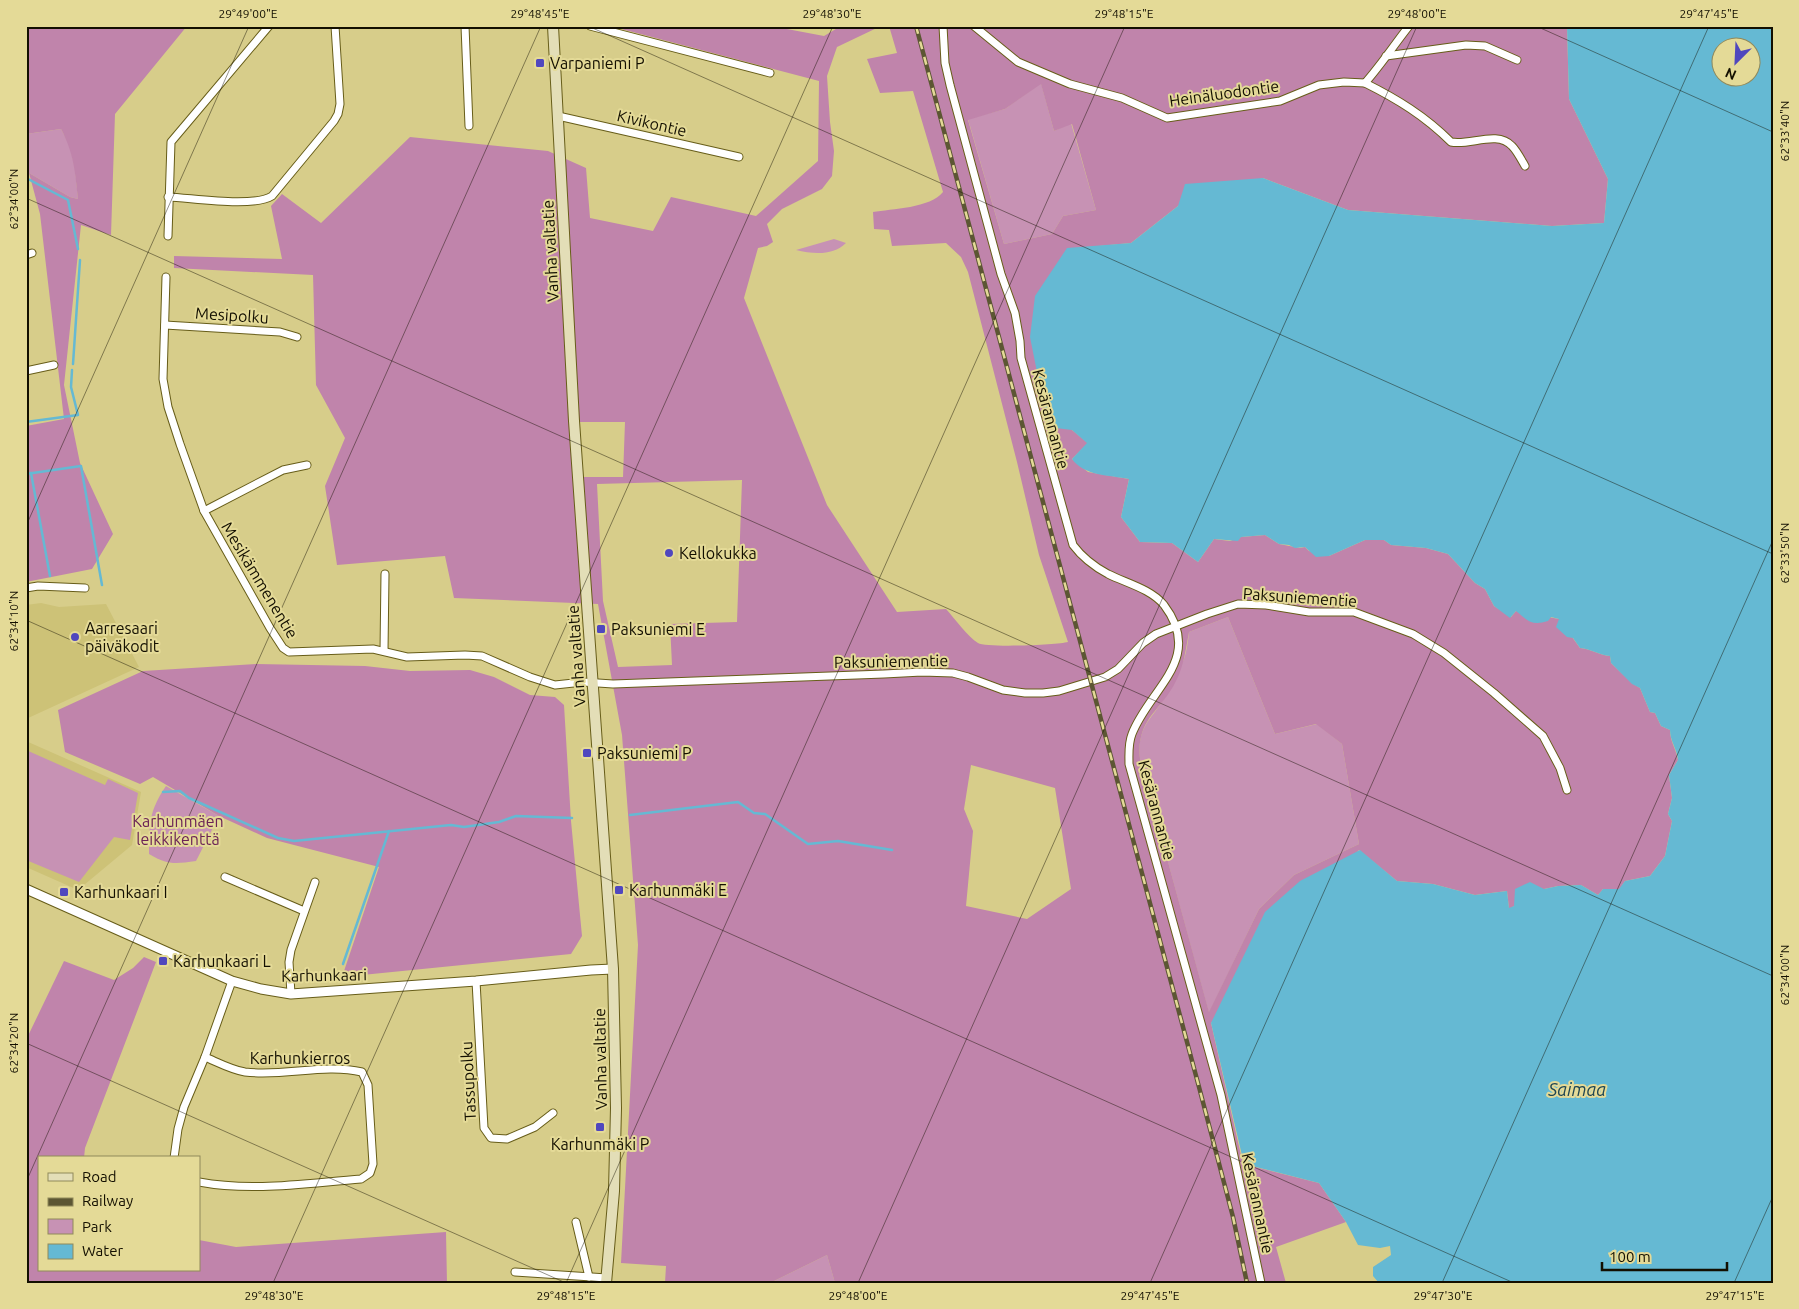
<svg xmlns="http://www.w3.org/2000/svg" width="1799" height="1309" font-family="Ubuntu,sans-serif">
  <style>
    .built { fill: #cdc277 }
    .green { fill: #c792b4 }
    .forest { fill: #c084ab; fill-rule: evenodd }
    .water { fill: #65b9d3; fill-rule: evenodd }
    .lines { fill: none; stroke-linecap: round; stroke-linejoin: round }
    .stream { stroke: #65b9d3; stroke-width: 2.5 }
    .minor-casing { stroke: #675d19; stroke-width: 9 }
    .tertiary-casing { stroke: #675d19; stroke-width: 11 }
    .secondary-casing { stroke: #675d19; stroke-width: 12 }
    .minor { stroke: #fff; stroke-width: 7 }
    .tertiary { stroke: #fff; stroke-width: 9 }
    .secondary { stroke: #e3deb7; stroke-width: 10 }
    .rail-casing { stroke: #5c5633; stroke-width: 4.5 }
    .rail { stroke: #e4da97; stroke-width: 2.5; stroke-dasharray: 8; stroke-linecap: butt }
    .ticks { fill: none; stroke: #130f00; stroke-width: 1; stroke-opacity: 0.45 }
    .poi-dot { fill: #5047be; stroke: #e4da97; stroke-width: 2 }
    .labels { text-anchor: middle; dominant-baseline: central; stroke-width: 4; stroke-linejoin: round; paint-order: stroke }
    .poi-label { font-size: 16px; fill: #130f00; stroke: #e4da97; text-anchor: start }
    .street-label { font-size: 16px; fill: #130f00; stroke: #e4da97 }
    .park-label { font-size: 16px; fill: #6b2356; stroke: #e4da97 }
    .water-label { font-size: 18px; font-style: italic; fill: #204753; stroke: #e4da97 }
    .neatline { fill: none; stroke: #130f00; stroke-width: 2 }
    .ticks-label { font-size: 12px; text-anchor: middle; fill: #130f00 }
  </style>
  <rect width="100%" height="100%" fill="#d7cd8a"/>
  <g class="built">
    <polygon points="41,603 59,607 106,604 139,667 26,719 26,605"/>
    <polygon points="26,741 141,792 132,845 78,890 26,867"/>
  </g>
  <g class="green">
    <polygon points="1041,83 1054,131 1071,123 1096,210 1063,216 1052,234 1004,244 968,119 1005,109"/>
    <polygon points="61,129 70,146 75,169 78,199 70,197 29,173 26,173 26,134"/>
    <path d="M834,239L846,243C833,256 813,254 796,250Z"/>
    <path d="M1228,617L1275,734L1317,724L1342,744L1359,844L1294,875L1259,909L1209,1013L1140,759C1137,726 1150,722 1165,697C1172,685 1179,671 1184,659C1187,650 1188,641 1189,632Z"/>
    <polygon points="26,750 105,785 108,779 138,793 130,840 114,837 79,882 26,860"/>
    <path d="M166,786L219,816L196,861C175,864 167,865 149,854C149,824 149,811 166,786Z"/>
    <polygon points="827,1255 835,1283 770,1283"/>
  </g>
  <g class="forest">
    <path d="M26,26H187L115,114L111,235L81,225L64,385L80,463L113,534L92,569L26,582V426L64,419L40,214L29,173L70,197L78,199C75,171 74,154 61,129L26,134Z"/>
    <path d="M610,26H771L824,36L841,26H881L837,47L827,76L830,122L834,151L832,176L822,189L782,209L767,224L773,242L767,246L758,248L744,298L827,505L897,612L946,609C955,619 968,637 978,643C986,648 1057,645 1068,642L1039,555L1017,462L968,272L961,257L946,243L892,246L889,230L874,229L873,212C891,209 931,208 943,192L913,91L880,93L867,59L897,53L889,26H1567L1569,99L1608,179L1604,223L1552,226L1348,210L1263,178L1178,206L1131,243L1067,249L1072,430L1088,443L1072,459L1088,472L1129,479L1121,517L1140,542L1172,543L1198,562L1214,539L1230,541L1241,537L1265,535L1279,544L1300,548L1305,547L1309,551L1329,556L1365,540H1384L1391,545L1426,548L1448,554L1475,583L1485,589L1494,606L1511,617L1516,611L1559,619L1580,648C1591,649 1599,655 1610,656L1611,663L1632,683L1640,688L1650,712L1655,713L1661,726L1670,730C1670,741 1676,749 1678,760L1669,775L1672,798L1668,814L1672,821L1665,856L1650,876L1625,881L1619,890L1603,889L1598,895L1581,885L1558,886L1544,889L1509,909L1507,891L1475,895L1433,884L1397,881L1359,850L1211,1023L1243,1164L1319,1183L1346,1222L1276,1247L1286,1283H835L827,1255L770,1283H665L666,1266L621,1263L638,945L622,735L598,604L454,598L445,556L337,565L325,486L345,438L316,385L313,275L174,268V256L282,259L271,206L282,194L321,223L410,137L548,151L586,168L590,218L653,231L671,197L756,216L818,161L819,81ZM1041,84L1054,131L1072,124L1096,210L1063,216L1052,234L1004,244L968,120L1005,109ZM574,422H625L623,477H579ZM742,480L737,622L670,624L672,665L618,667L603,601L597,484ZM1228,617L1275,734L1316,724L1342,744L1359,844L1294,875L1259,909L1209,1012L1140,759C1136,718 1161,712 1176,681C1184,666 1186,648 1189,632ZM971,765L1055,788L1071,889L1027,919L966,906L973,831L964,809Z"/>
    <polygon points="256,664 365,666 410,671 470,670 494,677 530,695 555,697 564,705 571,821 582,936 571,954 342,977 379,867 267,838 219,816 153,777 140,784 65,752 58,710 143,671"/>
    <polygon points="144,957 156,962 85,1148 84,1158 39,1158 39,1270 199,1270 199,1240 236,1247 446,1232 447,1283 26,1283 26,1040 64,961 114,980 133,968"/>
  </g>
  <path class="water" d="M1567,26H1773V1283H1379L1373,1276V1267L1391,1255L1390,1246L1380,1248L1358,1245L1346,1222L1319,1183L1244,1164L1211,1023L1265,912L1300,881L1360,850L1397,881L1433,884L1475,895L1507,891L1509,908L1514,906L1515,889L1530,882L1544,889L1558,886L1581,885L1598,895L1603,889H1619L1625,881L1650,876L1665,856L1672,821L1668,814L1672,798L1669,775L1678,760C1677,749 1670,741 1670,730L1661,726L1655,713L1650,712L1640,688L1632,684L1611,663L1610,656C1599,655 1591,649 1580,648L1573,638L1567,637L1556,627L1559,619L1551,617L1548,621C1532,626 1528,621 1516,611L1510,618L1494,606L1485,589L1475,583L1448,554L1426,548L1391,545L1384,540H1365L1329,556L1316,557L1305,547L1295,548L1289,545L1279,544L1265,535L1241,537L1238,541L1214,539L1198,562L1172,543L1140,542L1121,517L1129,479C1109,475 1084,476 1072,459L1087,443L1072,430L1048,427L1030,337L1035,296L1067,248L1131,243L1178,206L1185,184L1263,178L1348,210L1552,226L1604,223L1608,179L1569,99ZM1722,48H1752V78H1722Z"/>
  <g class="lines">
    <g class="stream">
      <polyline points="26,178 68,200 78,249"/>
      <polyline points="73,364 80,260"/>
      <polyline points="26,422 78,415 71,387 72,370"/>
      <polyline points="31,473 50,576"/>
      <polyline points="26,474 81,466 102,585"/>
      <polyline points="163,792 180,791 189,798 278,838 294,841 451,825 464,827 499,822 516,816 572,818"/>
      <polyline points="630,815 738,802 754,813 765,814 808,844 838,841 892,850"/>
      <polyline points="343,964 389,831"/>
    </g>
    <defs>
      <g id="minor">
        <polyline points="465,26 469,126"/>
        <polyline points="590,26 770,73"/>
        <path d="M943,26L945,63L950,85L1001,274L1015,313L1020,341L1021,358L1073,545C1082,557 1093,566 1108,574C1126,583 1151,589 1164,605C1205,659 1149,689 1132,734C1128,744 1129,754 1129,764L1221,1095L1261,1283"/>
        <path d="M974,26L1018,62L1070,84L1122,98L1167,118L1280,101L1319,85L1344,82L1365,83C1381,65 1394,45 1409,26"/>
        <polyline points="1386,56 1466,45 1485,46 1517,60"/>
        <path d="M1365,83C1397,99 1425,116 1451,142C1470,146 1497,130 1512,146C1517,151 1521,159 1525,166"/>
        <polyline points="558,116 739,157"/>
        <path d="M168,197C193,198 252,208 272,196L334,121L338,114L340,104L335,26"/>
        <polyline points="168,236 171,142 269,26"/>
        <polyline points="26,255 32,253"/>
        <polyline points="166,277 163,379 168,407 180,444 204,511 270,628 283,648 289,652 373,649 407,657 465,655 482,656 530,677 555,685 583,682 613,684 884,674 922,672 953,673 968,677 1003,690 1025,693 1043,693 1059,691 1105,677 1118,669 1143,643 1156,634 1207,614 1238,604 1266,605 1309,612 1354,612 1413,634 1444,653 1494,693 1543,736 1560,768 1567,790"/>
        <polyline points="165,325 280,332 297,337"/>
        <polyline points="26,371 54,365"/>
        <polyline points="204,511 283,470 307,465"/>
        <polyline points="26,588 38,586 85,588"/>
        <polyline points="384,651 385,574"/>
        <polyline points="225,877 304,911"/>
        <polyline points="476,981 484,1128 491,1138 507,1139 535,1127 553,1113"/>
        <polyline points="291,994 289,962 291,950 315,882"/>
        <polyline points="174,1158 178,1129 184,1107 205,1057 232,981"/>
        <path d="M199,1182C252,1192 307,1183 361,1179L370,1173L373,1164L368,1085L362,1072C324,1063 284,1077 245,1072C232,1070 217,1062 205,1057"/>
        <polyline points="576,1222 589,1277"/>
        <polyline points="515,1272 607,1278"/>
      </g>
      <polyline id="tertiary" points="26,889 232,981 261,989 291,994 476,981 591,970 613,969"/>
      <polyline id="secondary" points="553,26 574,421 613,969 616,1108 614,1191 606,1283"/>
    </defs>
    <use href="#minor" class="minor-casing"/>
    <use href="#tertiary" class="tertiary-casing"/>
    <use href="#secondary" class="secondary-casing"/>
    <use href="#minor" class="minor"/>
    <use href="#tertiary" class="tertiary"/>
    <use href="#secondary" class="secondary"/>
    <defs>
      <polyline id="rail" points="916,26 1199,1087 1233,1217 1247,1283"/>
    </defs>
    <use href="#rail" class="rail-casing"/>
    <use href="#rail" class="rail"/>
  </g>
  <path class="ticks" d="M588,26L1773,554M1536,26L1773,132M26,198L1773,976M26,526L249,26M26,620L1514,1283M26,1043L566,1283M26,1182L541,26M273,1283L833,26M566,1283L1125,26M858,1283L1417,26M1150,1283L1709,26M1442,1283L1773,540M1734,1283L1773,1196"/>
  <g class="poi-dot">
    <rect x="535" y="58" width="10" height="10" rx="2.5"/>
    <circle cx="669" cy="553" r="5"/>
    <rect x="596" y="624" width="10" height="10" rx="2.5"/>
    <circle cx="75" cy="637" r="5"/>
    <rect x="582" y="748" width="10" height="10" rx="2.5"/>
    <rect x="614" y="885" width="10" height="10" rx="2.5"/>
    <rect x="59" y="887" width="10" height="10" rx="2.5"/>
    <rect x="158" y="956" width="10" height="10" rx="2.5"/>
    <rect x="595" y="1122" width="10" height="10" rx="2.5"/>
  </g>
  <g class="labels">
    <g class="poi-label">
      <text x="550" y="63">Varpaniemi P</text>
      <text x="679" y="553">Kellokukka</text>
      <text x="85" y="628">Aarresaari<tspan x="85" dy="18">päiväkodit</tspan></text>
      <text x="611" y="629">Paksuniemi E</text>
      <text x="597" y="753">Paksuniemi P</text>
      <text x="629" y="890">Karhunmäki E</text>
      <text x="74" y="892">Karhunkaari I</text>
      <text x="173" y="961">Karhunkaari L</text>
      <text x="600" y="1144" text-anchor="middle">Karhunmäki P</text>
    </g>
    <g class="street-label">
      <text transform="translate(1224 93) rotate(-8)">Heinäluodontie</text>
      <text transform="translate(652 123) rotate(13)">Kivikontie</text>
      <text transform="translate(550 251) rotate(-93)">Vanha valtatie</text>
      <text transform="translate(232 315) rotate(4)">Mesipolku</text>
      <text transform="translate(1051 419) rotate(75)">Kesärannantie</text>
      <text transform="translate(260 580) rotate(59)">Mesikämmenentie</text>
      <text transform="translate(1300 597) rotate(4)">Paksuniementie</text>
      <text transform="translate(576 656) rotate(-94)">Vanha valtatie</text>
      <text transform="translate(891 661) rotate(-1)">Paksuniementie</text>
      <text transform="translate(1157 810) rotate(75)">Kesärannantie</text>
      <text transform="translate(324 975) rotate(-1)">Karhunkaari</text>
      <text x="300" y="1058">Karhunkierros</text>
      <text transform="translate(600 1059) rotate(-91)">Vanha valtatie</text>
      <text transform="translate(468 1081) rotate(-93)">Tassupolku</text>
      <text transform="translate(1258 1203) rotate(78)">Kesärannantie</text>
    </g>
    <g class="park-label">
      <text x="178" y="821">Karhunmäen<tspan x="178" dy="18">leikkikenttä</tspan></text>
    </g>
    <g class="water-label">
      <text x="1577" y="1089">Saimaa</text>
    </g>
  </g>
  <rect width="1799" height="1309" fill="none" stroke="#e4da97" stroke-width="55"/>
  <rect x="38" y="1156" width="162" height="115" fill="#e4da97" stroke="#90895b"/>
  <rect x="48" y="1173" width="25" height="8" fill="#e3deb7" stroke="#90895b"/>
  <text x="82" y="1182" font-size="15" fill="#130f00">Road</text>
  <rect x="48" y="1198" width="25" height="8" fill="#5c5633" stroke="#90895b"/>
  <text x="82" y="1206" font-size="15" fill="#130f00">Railway</text>
  <rect x="48" y="1219" width="25" height="15" fill="#c792b4" stroke="#90895b"/>
  <text x="82" y="1232" font-size="15" fill="#130f00">Park</text>
  <rect x="48" y="1244" width="25" height="15" fill="#65b9d3" stroke="#90895b"/>
  <text x="82" y="1256" font-size="15" fill="#130f00">Water</text>
  <g transform="translate(1736 62) rotate(204)"><circle r="24" fill="#e4da97" stroke="#90895b"/>
  <path d="M0-4L9 19L0 12L-9 19Z" fill="#5047be"/>
  <text y="-8" font-size="14" font-weight="bold" text-anchor="middle" fill="#130f00">N</text>
  </g>
  <path d="M1602 1262v8h125v-8" fill="none" stroke="#130f00" stroke-width="2.5"/>
  <text x="1609" y="1262" font-size="15" fill="#130f00" stroke="#e4da97" stroke-width="4" paint-order="stroke">100 m</text>
  <rect x="28" y="28" width="1744" height="1254" class="neatline"/>
  <g class="ticks-label">
    <text x="248" y="18">29°49'00"E</text>
    <text x="540" y="18">29°48'45"E</text>
    <text x="832" y="18">29°48'30"E</text>
    <text x="1124" y="18">29°48'15"E</text>
    <text x="1417" y="18">29°48'00"E</text>
    <text x="1709" y="18">29°47'45"E</text>
    <text transform="translate(1785 131) rotate(-90)" y="4">62°33'40"N</text>
    <text transform="translate(14 199) rotate(-90)" y="4">62°34'00"N</text>
    <text transform="translate(1785 553) rotate(-90)" y="4">62°33'50"N</text>
    <text transform="translate(14 621) rotate(-90)" y="4">62°34'10"N</text>
    <text transform="translate(1785 975) rotate(-90)" y="4">62°34'00"N</text>
    <text transform="translate(14 1043) rotate(-90)" y="4">62°34'20"N</text>
    <text x="274" y="1300">29°48'30"E</text>
    <text x="566" y="1300">29°48'15"E</text>
    <text x="858" y="1300">29°48'00"E</text>
    <text x="1150" y="1300">29°47'45"E</text>
    <text x="1443" y="1300">29°47'30"E</text>
    <text x="1735" y="1300">29°47'15"E</text>
  </g>
</svg>
